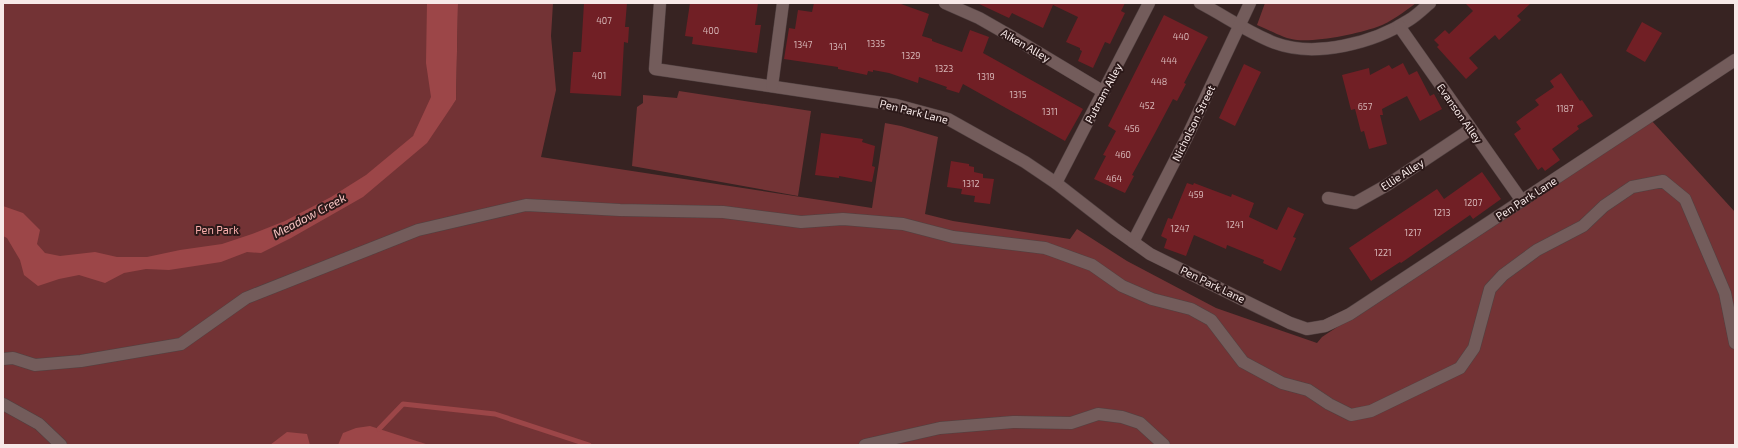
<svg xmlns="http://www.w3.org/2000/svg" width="1738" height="448" font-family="'Exo 2',sans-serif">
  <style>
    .green { fill: #733335 }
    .water { fill: #9c4648 }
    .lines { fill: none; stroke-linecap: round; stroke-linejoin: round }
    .stream { stroke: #9c4648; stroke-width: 5 }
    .building { fill: #711f25 }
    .minor-casing { stroke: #514141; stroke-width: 13 }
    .minor { stroke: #735c5b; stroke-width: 12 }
    .labels { text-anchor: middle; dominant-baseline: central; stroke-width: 4; stroke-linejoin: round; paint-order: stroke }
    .number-label { font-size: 9px; fill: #d6b6b7 }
    .street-label { font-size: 11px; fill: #f7e9e8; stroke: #2c1919 }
    .park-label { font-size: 11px; fill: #f8aeac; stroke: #2c1919 }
    .water-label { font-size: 12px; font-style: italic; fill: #f9c6c4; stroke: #2c1919 }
  </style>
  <rect width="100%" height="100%" fill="#372322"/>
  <g class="green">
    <polygon points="3,3 448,3 445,103 412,137 445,115 456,100 458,3 553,3 551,36 556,90 541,157 872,208 885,123 901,126 938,137 925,214 953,221 1070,239 1077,229 1127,261 1216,308 1317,343 1322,337 1651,120 1735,212 1735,445 3,445"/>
    <path d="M1265,3H1416C1404,12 1391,22 1377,27C1357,34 1318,42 1297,40C1284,39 1270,30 1257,25Z"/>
    <polygon points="679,91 811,111 798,196 632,166 637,107 643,103 643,95 677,98"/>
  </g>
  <g class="water">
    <polygon points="427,3 458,3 456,100 427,143 363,197 291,238 261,253 247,252 221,262 169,270 146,269 124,273 105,283 79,275 59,279 38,286 24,275 20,260 7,238 3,236 3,206 23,213 40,230 37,244 45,253 60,256 95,252 117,257 147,257 180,250 222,244 252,234 285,221 331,197 366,175 413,136 431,97 426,63"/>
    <polygon points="370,426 429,445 338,445 343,433 356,428"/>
    <polygon points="287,432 307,434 310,445 270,445"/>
  </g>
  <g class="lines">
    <polyline class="stream" points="379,429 403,404 495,414 589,445"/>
  </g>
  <g class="building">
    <polygon points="584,3 627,3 625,27 629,27 628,43 624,42 621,96 570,93 573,52 581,52"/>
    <polygon points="690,3 758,3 755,25 761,25 757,53 692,44 693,37 685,36"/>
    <polygon points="814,3 901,4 929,14 922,36 932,39 932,41 962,52 970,30 989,37 983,53 1083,109 1065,141 963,84 959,93 946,89 947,87 919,77 918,83 889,73 873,70 873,72 868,71 867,75 838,69 838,67 784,59 789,28 795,29 798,10 812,12"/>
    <polygon points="977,3 1125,3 1121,11 1125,13 1110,44 1105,42 1093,68 1078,61 1082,51 1080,50 1080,48 1066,42 1078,17 1053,5 1043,28 1012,13 1009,18"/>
    <polygon points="1465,3 1531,3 1517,16 1521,20 1499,40 1495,35 1469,58 1478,68 1466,79 1437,47 1439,45 1434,40 1445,30 1449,34 1473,11"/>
    <polygon points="1164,15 1208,37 1184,83 1186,84 1177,101 1173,99 1155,133 1132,175 1134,176 1125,193 1094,179 1106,156 1103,155 1116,131 1108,126"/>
    <polygon points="1642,22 1662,33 1645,62 1626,51"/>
    <polygon points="1403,63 1409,75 1417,71 1430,96 1434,94 1442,109 1420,121 1407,96 1382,109 1383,115 1380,115 1387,144 1369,149 1364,131 1361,132 1355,109 1351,110 1342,75 1369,68 1370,75 1389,65 1392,69"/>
    <polygon points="1244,64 1261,72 1235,126 1219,118"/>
    <polygon points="1561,73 1580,101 1582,100 1593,116 1577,126 1579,129 1552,149 1560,160 1545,171 1542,167 1538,170 1514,134 1521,129 1516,122 1539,105 1535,100 1554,87 1550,81"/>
    <polygon points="821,133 863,139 862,142 875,146 872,166 875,167 872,182 839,176 839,178 815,175"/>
    <polygon points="951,161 969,164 969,166 974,167 974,172 983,174 983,178 994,179 990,204 974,202 975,196 961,194 962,189 947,187"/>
    <polygon points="1482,172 1501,199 1473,219 1470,215 1401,263 1400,262 1371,281 1349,248 1437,189 1444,199"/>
    <polygon points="1187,183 1193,185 1194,183 1231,197 1232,194 1254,203 1249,217 1277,230 1288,207 1304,214 1293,237 1296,238 1281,271 1263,263 1264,260 1227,245 1226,249 1194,235 1186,256 1164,248 1167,239 1161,236 1168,218 1172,219"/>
  </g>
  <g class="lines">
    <defs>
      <g id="minor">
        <polyline points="660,3 655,69 896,105 948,119 1025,162 1056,183 1115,229 1150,254 1290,323 1307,329 1325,326 1350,314 1735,60"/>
        <polyline points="945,3 979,18 1014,38 1104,92"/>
        <path d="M1200,3C1225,16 1249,33 1275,43C1315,58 1374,43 1409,20C1416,16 1423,9 1430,3"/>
        <polyline points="1399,26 1522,201"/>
        <polyline points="772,86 783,3"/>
        <polyline points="1056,183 1149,3"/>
        <polyline points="1328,198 1355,203 1387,185 1471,129"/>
        <polyline points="1133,242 1187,137 1250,3"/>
        <polyline points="3,359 13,358 35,365 81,361 181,344 246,298 418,230 526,205 620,210 723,212 801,222 843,219 903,224 953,237 1045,248 1092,265 1122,286 1152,299 1191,309 1211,320 1243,362 1282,383 1308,390 1329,404 1351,415 1371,411 1460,368 1474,348 1490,289 1503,275 1537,250 1583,226 1604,206 1632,187 1663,181 1685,199 1725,293 1735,343"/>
        <polyline points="3,404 39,424 61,445"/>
        <polyline points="865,445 940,428 1013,422 1071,423 1098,414 1122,417 1140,423 1164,445"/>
      </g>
    </defs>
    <use href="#minor" class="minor-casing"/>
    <use href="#minor" class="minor"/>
  </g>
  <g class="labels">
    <g class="number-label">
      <text x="604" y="20">407</text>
      <text x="711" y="30">400</text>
      <text x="1181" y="36">440</text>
      <text x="876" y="43">1335</text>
      <text x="803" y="44">1347</text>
      <text x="838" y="46">1341</text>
      <text x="911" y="55">1329</text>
      <text x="1169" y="60">444</text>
      <text x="944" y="68">1323</text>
      <text x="599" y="75">401</text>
      <text x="986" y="76">1319</text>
      <text x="1159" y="81">448</text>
      <text x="1018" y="94">1315</text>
      <text x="1147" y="105">452</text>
      <text x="1365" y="106">657</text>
      <text x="1565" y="108">1187</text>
      <text x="1050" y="111">1311</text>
      <text x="1132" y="128">456</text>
      <text x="1123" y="154">460</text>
      <text x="1114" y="178">464</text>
      <text x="971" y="183">1312</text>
      <text x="1196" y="194">459</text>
      <text x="1473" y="202">1207</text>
      <text x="1442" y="212">1213</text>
      <text x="1235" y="224">1241</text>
      <text x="1180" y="228">1247</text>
      <text x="1413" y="232">1217</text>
      <text x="1383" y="252">1221</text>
    </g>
    <g class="street-label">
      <text transform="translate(1026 45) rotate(30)">Aiken Alley</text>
      <text transform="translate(1103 93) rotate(-62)">Putnam Alley</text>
      <text transform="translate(914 111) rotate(14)">Pen Park Lane</text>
      <text transform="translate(1460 113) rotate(55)">Evanson Alley</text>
      <text transform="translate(1193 123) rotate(-64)">Nicholson Street</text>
      <text transform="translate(1402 174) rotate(-33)">Ellie Alley</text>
      <text transform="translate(1526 198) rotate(-33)">Pen Park Lane</text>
      <text transform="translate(1213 284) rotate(26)">Pen Park Lane</text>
    </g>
    <g class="park-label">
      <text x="217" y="229">Pen Park</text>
    </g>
    <g class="water-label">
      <text transform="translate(309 215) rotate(-28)">Meadow Creek</text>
    </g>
  </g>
  <rect width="1738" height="448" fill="none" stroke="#f7e9e8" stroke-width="8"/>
</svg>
